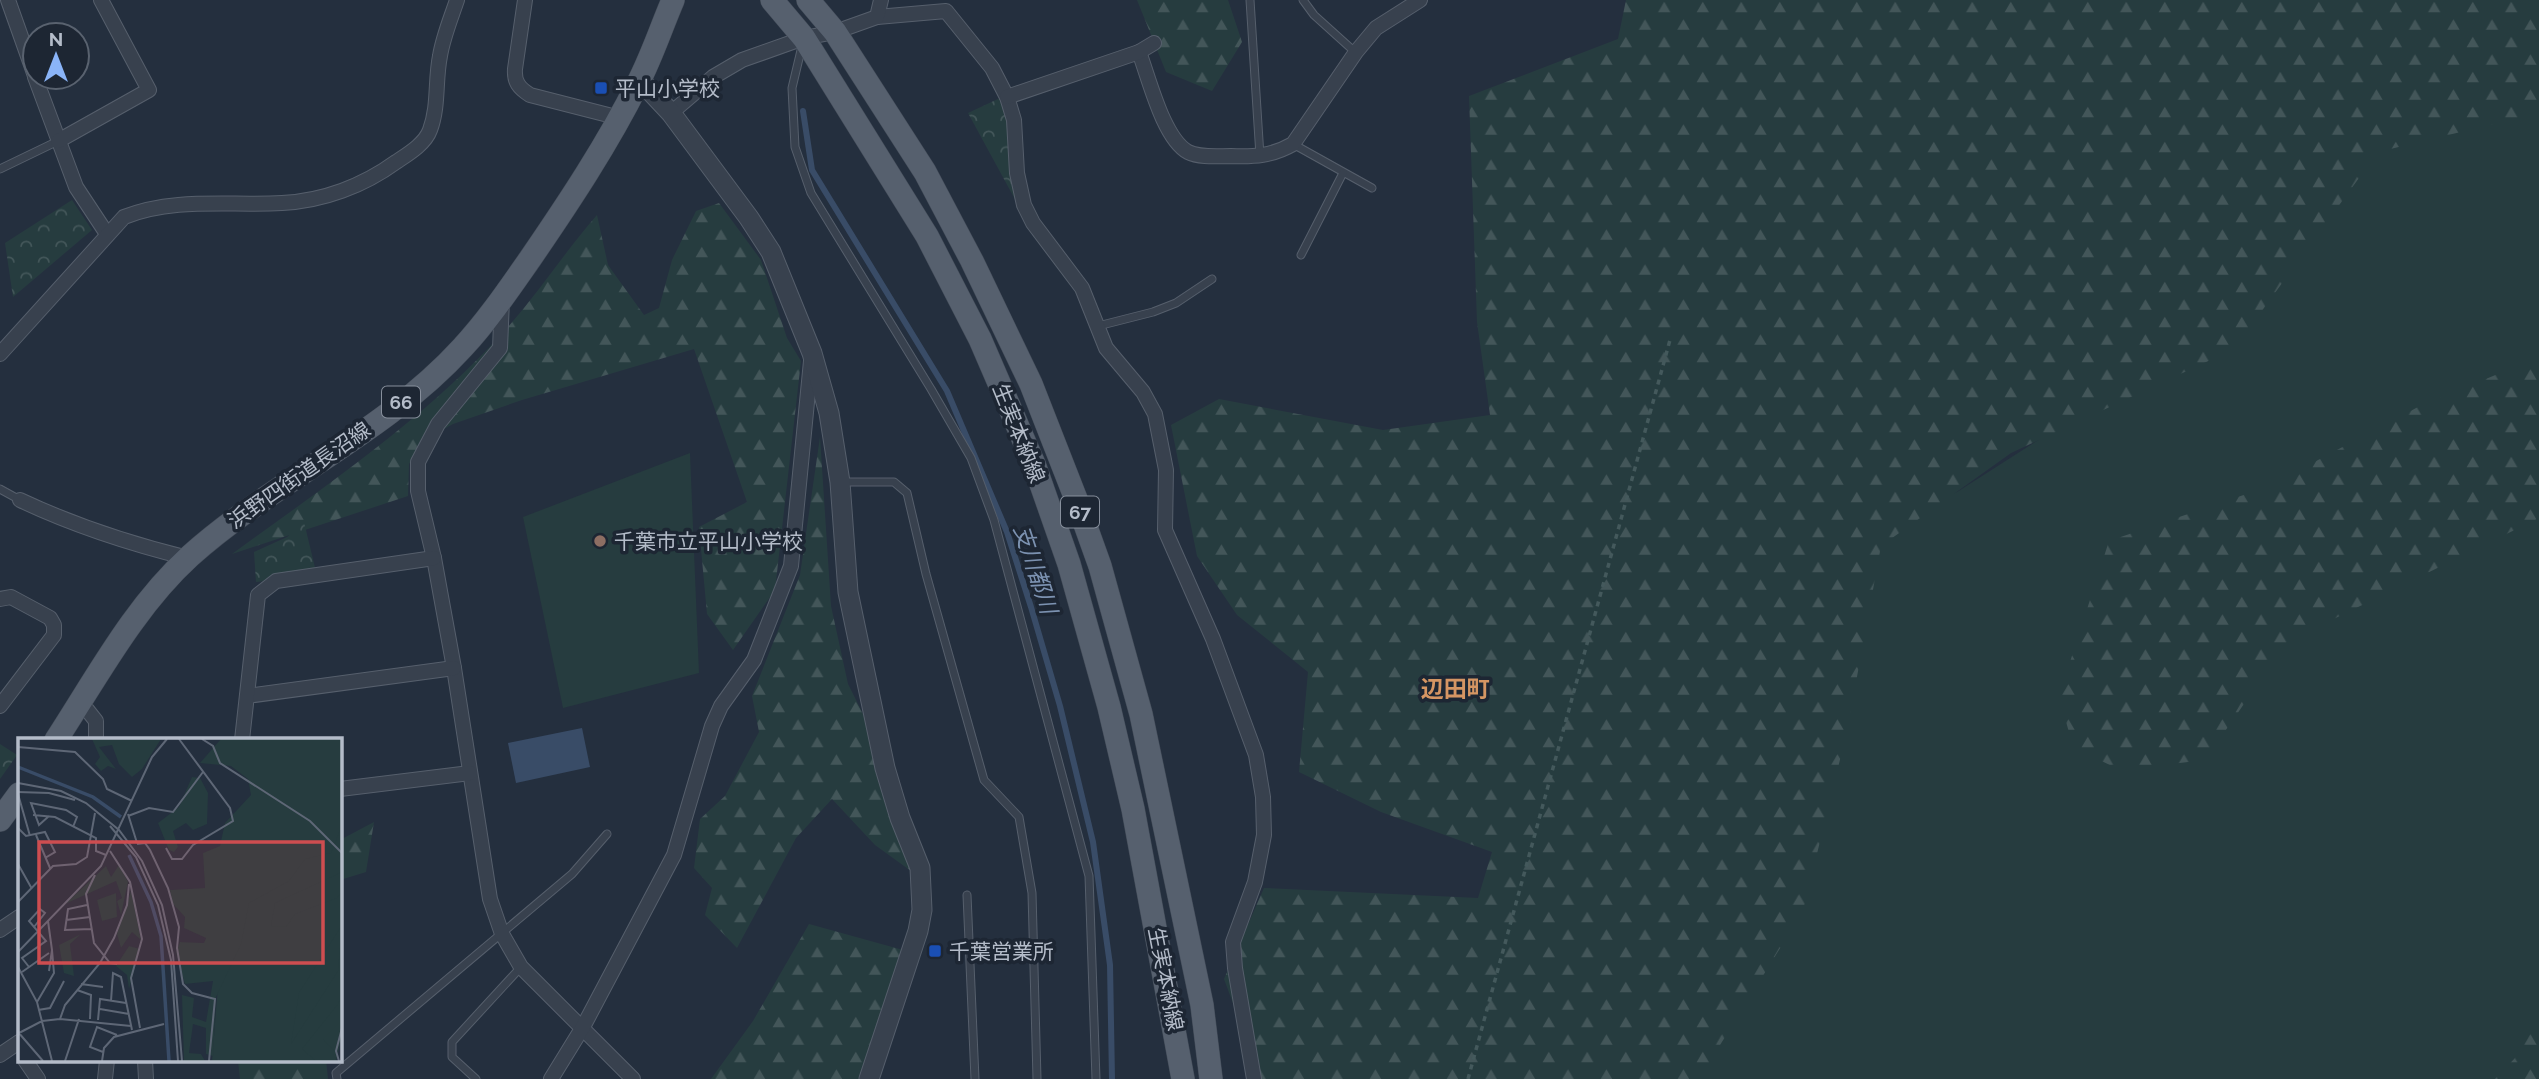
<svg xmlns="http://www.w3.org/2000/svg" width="2539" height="1079" font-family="Raleway,'Noto Sans JP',sans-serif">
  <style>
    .grass { fill: #263c3f }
    .forest { fill: url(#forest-firs) }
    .park { fill: url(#park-crowns) }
    .water { fill: #394c67 }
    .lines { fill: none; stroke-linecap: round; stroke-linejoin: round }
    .stream { stroke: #394c67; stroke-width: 6 }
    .service-casing { stroke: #565f6c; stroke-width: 9 }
    .minor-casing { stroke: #565f6c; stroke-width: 16 }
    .tertiary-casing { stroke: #565f6c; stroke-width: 21 }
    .primary-casing { stroke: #414a57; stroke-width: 24 }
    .path { stroke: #44595c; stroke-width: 3.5; stroke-dasharray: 5 5; stroke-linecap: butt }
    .service { stroke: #38414e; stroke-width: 7 }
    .minor { stroke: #38414e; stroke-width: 14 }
    .tertiary { stroke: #38414e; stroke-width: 19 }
    .primary { stroke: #56606e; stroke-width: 23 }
    .transit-dot { fill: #1a4fb4; stroke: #1d2633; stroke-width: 2.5 }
    .education-dot { fill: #8d6e63; stroke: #1d2633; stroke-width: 2.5 }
    .labels { text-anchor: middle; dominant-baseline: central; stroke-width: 7; stroke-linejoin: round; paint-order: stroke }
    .shield { fill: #1d2633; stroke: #878f9c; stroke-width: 2 }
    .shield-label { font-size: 19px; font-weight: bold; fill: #b4bcc9 }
    .poi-label { font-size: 21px; fill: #b4bcc9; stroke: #1d2633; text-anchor: start }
    .street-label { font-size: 21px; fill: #b4bcc9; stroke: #1d2633 }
    .water-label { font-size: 23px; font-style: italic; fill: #7c92b1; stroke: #1d2633 }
    .neighbourhood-label { font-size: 23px; font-weight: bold; fill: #d59563; stroke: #1d2633 }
    .inset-river { fill: none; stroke: #394c67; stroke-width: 3.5 }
    .inset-road { fill: none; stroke: #5e6776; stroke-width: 2 }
    .view { fill: #ce4d50; fill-opacity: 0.15; stroke: #ce4d50; stroke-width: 3.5 }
    .inset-edge { fill: none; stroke: #b4bcc9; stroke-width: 3.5 }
  </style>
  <defs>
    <pattern id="forest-firs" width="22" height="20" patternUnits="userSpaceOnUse" patternTransform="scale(1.75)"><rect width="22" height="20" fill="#263c3f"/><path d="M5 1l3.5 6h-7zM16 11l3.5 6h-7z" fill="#435659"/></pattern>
    <pattern id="park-crowns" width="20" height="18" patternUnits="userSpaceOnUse" patternTransform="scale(1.75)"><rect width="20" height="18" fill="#263c3f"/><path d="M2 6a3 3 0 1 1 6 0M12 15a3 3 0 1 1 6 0" fill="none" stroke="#435659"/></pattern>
  </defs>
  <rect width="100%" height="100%" fill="#242f3e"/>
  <g class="grass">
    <polygon points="2539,0 2539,1079 1656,1079 1874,522 1957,492 2226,320 2300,148"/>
    <polygon points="690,453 699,673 563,708 523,517"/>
  </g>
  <g class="forest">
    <polygon points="1137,0 1228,0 1242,42 1212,91 1166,72"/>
    <polygon points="1626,0 2539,0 2539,113 2378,152 2234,349 2011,453 1881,546 1847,731 1803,911 1699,1079 1261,1079 1224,979 1264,888 1478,898 1492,852 1381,812 1299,772 1308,672 1237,615 1197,556 1171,425 1219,399 1383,430 1490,415 1477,322 1469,96 1618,39"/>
    <path d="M719,203L761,260L787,338L801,361L775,590L733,650L707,614L699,527L747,502L694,349L522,400L453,424L424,440L409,464L408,496L232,554C324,487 419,423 497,339C534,300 562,255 597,215L608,265L644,315L659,308L672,260L696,211Z"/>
    <polygon points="2539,357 2539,518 2287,642 2205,760 2120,770 2073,747 2059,696 2109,541 2267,487 2418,407"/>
    <polygon points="820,437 831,606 848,684 892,772 911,871 875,845 832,799 796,838 737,948 705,915 712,888 694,868 700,819 725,796 759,732 752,696 800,575"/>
    <polygon points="374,822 366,872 340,880 340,840"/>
    <polygon points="809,924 903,950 859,1079 711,1079 753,1021"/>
    <polygon points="2539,1005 2539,1079 2495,1079 2515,1058"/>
    <polygon points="238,1060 326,1060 328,1079 240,1079"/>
  </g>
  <g class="park">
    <polygon points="1000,98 1008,115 1017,203 968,113"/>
    <polygon points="72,200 92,230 13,297 5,243"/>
    <polygon points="304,522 317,576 256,582 254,552 287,537"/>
    <polygon points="0,744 17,755 0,779"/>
  </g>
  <polygon class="water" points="582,728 590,767 516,783 508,743"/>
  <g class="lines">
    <polyline class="stream" points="803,111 812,170 947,391 1007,532 1031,607 1060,706 1093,842 1110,965 1112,1079"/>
    <defs>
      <g id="service">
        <polyline points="1250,0 1260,156"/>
        <polyline points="1303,0 1314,15 1355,52"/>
        <polyline points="802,46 792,88 795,147 811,193 931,389 971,458 994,520 1089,876 1096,1079"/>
        <polyline points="1293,144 1372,188"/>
        <polyline points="0,169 58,141"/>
        <polyline points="1301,255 1343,173"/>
        <polyline points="1098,326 1153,312 1176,303 1212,279"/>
        <polyline points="841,482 894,482 907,493 926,574 984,780 1019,817 1032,893 1037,1079"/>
        <polyline points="0,489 20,500"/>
        <polyline points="967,895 975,1079"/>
        <polyline points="337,1079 336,1073 572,874 607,834"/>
        <polyline points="476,1079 452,1057 452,1042 521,967"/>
      </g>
      <g id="minor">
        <polyline points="8,0 35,76"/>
        <path d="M525,0L515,69C514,82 519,88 530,95L620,118"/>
        <polyline points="877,17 946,11 992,68 1007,97 1014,120 1017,173 1024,205 1033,223 1082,288 1106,348 1143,392 1155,414 1166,470 1165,530 1213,639 1256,755 1263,797 1264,835 1255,882 1233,942 1235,968 1254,1079"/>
        <path d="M1139,52C1149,78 1163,138 1188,152C1200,158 1218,156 1231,156C1254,157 1272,156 1293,144L1356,52L1376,28L1420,0"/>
        <polyline points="35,77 76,187 107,234"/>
        <polyline points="1007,97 1139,52 1154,43"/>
        <polyline points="671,113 713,77 742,60 804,38 835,32 877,17 881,0"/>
        <polyline points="58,141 149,90 101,0"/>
        <polyline points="502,300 500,348 438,424 418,462 418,491 434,558 454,668 490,899 502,934 521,967 633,1079"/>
        <path d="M0,354L124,217C174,197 229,206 282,203C323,201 363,186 396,162C408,154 425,144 430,130C439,106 435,80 440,56C443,37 451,18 457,0"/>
        <path d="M20,500C73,525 131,544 188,558"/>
        <polyline points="0,599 11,597 50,618 54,625 54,635 0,706"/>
        <polyline points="247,696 454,668"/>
        <polyline points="81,702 96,721 96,740"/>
        <polyline points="242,740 258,595 276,581 434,558"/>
        <polyline points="340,789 470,773"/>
        <polyline points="0,930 19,917"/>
        <polyline points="0,1055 19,1042"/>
        <polyline points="25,1060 38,1079"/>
        <polyline points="145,1060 146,1079"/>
        <polyline points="105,1079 107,1060"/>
        <polyline points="551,1079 583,1027 674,855 712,726 721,706 754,660 791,566 811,361"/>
      </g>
      <polyline id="tertiary" points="640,80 671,113 749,218 771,252 812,353 829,413 840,482 848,592 885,768 900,818 920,868 922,910 918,931 869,1079"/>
      <g id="primary">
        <polyline points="772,0 804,38 927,236 980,339 1034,464 1069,564 1109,707 1133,809 1183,1079"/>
        <polyline points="808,0 835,32 925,172 972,261 1031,384 1076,499 1100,566 1141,714 1202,1005 1211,1079"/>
        <path d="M56,740C97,677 134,607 190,556C275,480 385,433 463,347C488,320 509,289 530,259C569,202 607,145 638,83C652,56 661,28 673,0"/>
        <polyline points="0,820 19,794"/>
      </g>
    </defs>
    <use href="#service" class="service-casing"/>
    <use href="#minor" class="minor-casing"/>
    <use href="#tertiary" class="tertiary-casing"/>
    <use href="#primary" class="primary-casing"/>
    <polyline class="path" points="1468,1079 1670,340"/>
    <use href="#service" class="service"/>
    <use href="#minor" class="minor"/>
    <use href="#tertiary" class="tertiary"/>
    <use href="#primary" class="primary"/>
  </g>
  <g class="transit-dot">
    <rect x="594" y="81" width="14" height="14" rx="3.5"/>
    <rect x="928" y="944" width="14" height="14" rx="3.5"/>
  </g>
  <circle class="education-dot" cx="600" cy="541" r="7"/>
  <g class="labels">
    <g class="shield">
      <rect x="382" y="386.5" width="38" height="31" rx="5"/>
      <rect x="1061" y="496.5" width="38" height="31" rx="5"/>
    </g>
    <g class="shield-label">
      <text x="401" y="402">66</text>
      <text x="1080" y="512">67</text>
    </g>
    <g class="poi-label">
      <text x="615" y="88">平山小学校</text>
      <text x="614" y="541">千葉市立平山小学校</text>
      <text x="949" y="951">千葉営業所</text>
    </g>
    <g class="street-label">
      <text transform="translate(1019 433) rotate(68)">生実本納線</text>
      <text transform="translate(299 475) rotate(-35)">浜野四街道長沼線</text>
      <text transform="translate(1166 979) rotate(79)">生実本納線</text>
    </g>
    <g class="water-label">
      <text transform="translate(1036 569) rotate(72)">支川都川</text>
    </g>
    <g class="neighbourhood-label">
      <text x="1455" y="688">辺田町</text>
    </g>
  </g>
  <g transform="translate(18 738)">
    <rect width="324" height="324" fill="#242f3e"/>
    <path d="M324,75V298L318,323H194L201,235L231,163L270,140ZM98,155L99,179L84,183L79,162Z" fill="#263c3f"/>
    <path d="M74,1L126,2L143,1L124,31L114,39L101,26L94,7L81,9L98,31L90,28L83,33L77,26L82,19ZM203,1H324V87L313,115L287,121L271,143L231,165L223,206L198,259L195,318L188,316V290L175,286L171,315L183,316L187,323H166L164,257L176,260L174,279L188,284L195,243L167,246L158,214L162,204L186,205L188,200L166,190L167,179L155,166L152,152L187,150L185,115L202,108L207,85L233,57L230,41L213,28L182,25ZM174,39L182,40L190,55L189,86L175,92L168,85L155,93L160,109L156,114L151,112L140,85L161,69ZM101,127L110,144L103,177L99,163L104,160L98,143L47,166L88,128L93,139ZM324,134V154L319,160L277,176L268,189L253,188L257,165ZM113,153L123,202L114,194L103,210L99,196ZM324,187L320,233L273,306L281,255ZM63,196L52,206L56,238L46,235L41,207ZM111,208L122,211L111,251L109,237L98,228ZM324,255V282L305,301L317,314L318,323H298L284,311L320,266Z" fill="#263c3f"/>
    <path class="inset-river" d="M0,29L75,59L103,79M111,117L133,164L143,198L151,323"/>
    <path class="inset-road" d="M184,1L195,8L202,25L292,83L324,115M0,9L57,14L85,41L89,51L114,63M0,45L43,53L68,65L101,92L124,123L144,167L155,217L164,323M0,54L31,55L57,62M0,56L12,98M110,76L119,105M15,77L37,79L78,100V113L88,117M31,78L21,87L13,65L48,72L59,79L55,89M110,78L131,70L155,74L185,34M92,88L118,119L140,167L153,222L160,323M0,90L8,98L27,94L37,114L27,120M18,97L32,130M119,106L127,105L132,112L150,150L161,189L159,210L165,246L174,255L197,261L191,323M148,110L154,121H164L175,107L215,83L212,70L161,1M92,113L112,144L124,201L113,240L122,290M0,126L14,151M77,137L68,156L76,205L92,225L99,226M0,164L35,128L58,126L69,119L77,75M69,167L50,171L47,192L73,191M48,182L72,179M30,183L34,212L31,233M0,214L83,128L134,19L149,1M0,229L19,264L34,323M11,229L4,220L28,203L11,183L22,171L27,175L16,189M4,234L31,215M63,246L85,249M59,252L73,257L72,281M93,263L95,235L103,239L114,292M19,264L36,235L34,212M82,271L111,276M20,272L32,270L46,243M42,281L47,267L82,225L96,200L109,167L111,146M80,282L82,261L108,265M0,294L25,323M1,295L24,283L42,281L113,288M85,314L72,309L79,289L99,297M47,323L61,281M84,323L86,310L96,299L146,286M321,323L318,313L324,290"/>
    <path class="view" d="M21,104H305V225H21Z"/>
    <rect width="324" height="324" class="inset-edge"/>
  </g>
  <g transform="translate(56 56)"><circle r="33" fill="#1d2633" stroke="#59626f" stroke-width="2"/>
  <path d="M0-5L12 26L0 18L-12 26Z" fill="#8ab4f8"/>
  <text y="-10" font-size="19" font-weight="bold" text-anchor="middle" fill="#b4bcc9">N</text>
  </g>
</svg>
